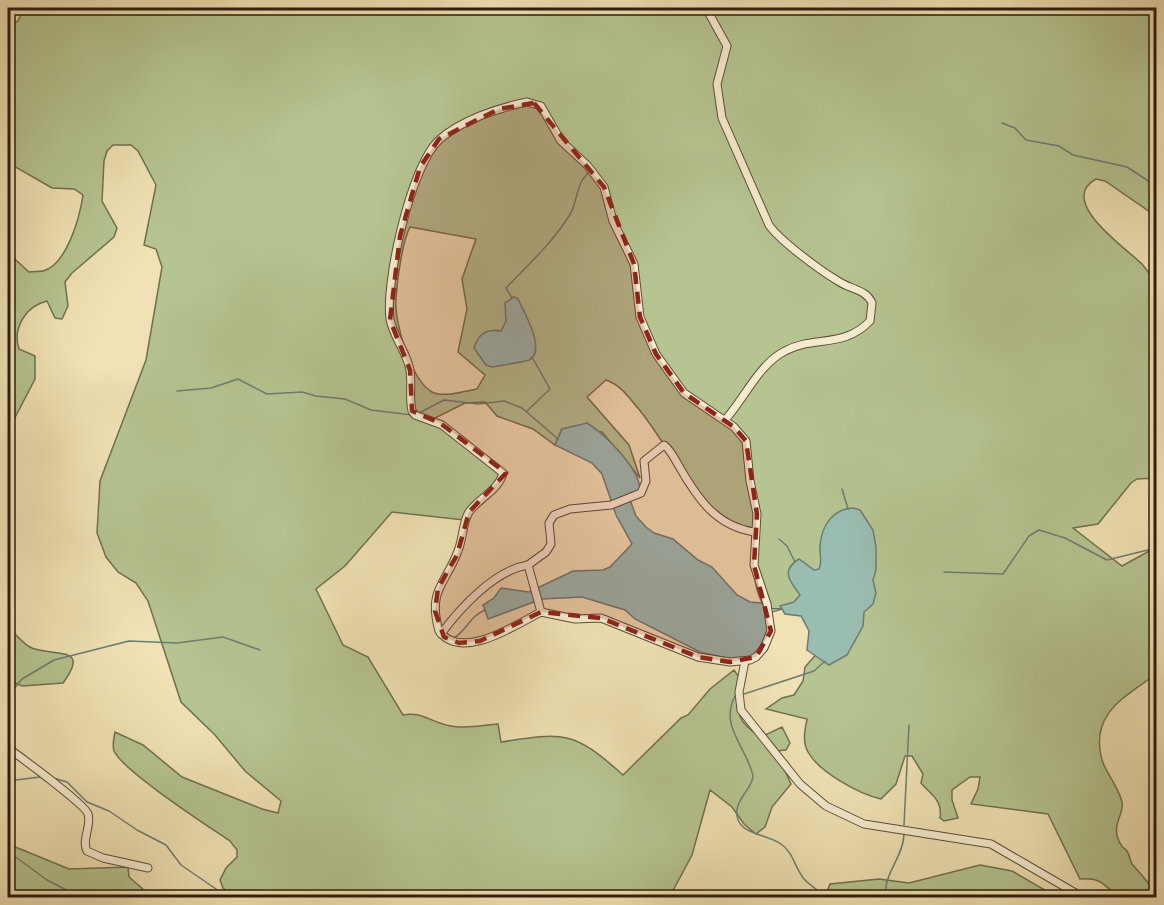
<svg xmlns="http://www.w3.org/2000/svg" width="1164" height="905" font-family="'Libre Caslon Text',serif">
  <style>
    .green { fill: #b5c491; stroke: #707050; stroke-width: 1.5; fill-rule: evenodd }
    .water { fill: #9abdb1; stroke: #6e7c70; stroke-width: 1.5 }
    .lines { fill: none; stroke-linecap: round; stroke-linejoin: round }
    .stream { stroke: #6e7c70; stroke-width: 1.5 }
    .minor-casing { stroke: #5d4d38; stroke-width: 9 }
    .minor { stroke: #f5eccf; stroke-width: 7 }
    .marked { fill: #8f2418; fill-opacity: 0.2; stroke: #8f2418; stroke-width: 4.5; stroke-dasharray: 12 8; stroke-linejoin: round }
  </style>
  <rect width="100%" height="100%" fill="#f0e2b5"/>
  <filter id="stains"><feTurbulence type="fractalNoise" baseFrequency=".00333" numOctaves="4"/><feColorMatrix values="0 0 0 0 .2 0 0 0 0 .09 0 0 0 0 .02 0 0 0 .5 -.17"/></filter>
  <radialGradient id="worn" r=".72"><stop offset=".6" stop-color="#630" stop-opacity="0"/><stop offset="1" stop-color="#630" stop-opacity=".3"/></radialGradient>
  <g class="green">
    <path d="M24,8H1156V216L1105,181L1096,179C1056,201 1127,249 1142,264C1147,270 1152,277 1156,283V478L1137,479L1131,483L1098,524L1073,528L1122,566L1153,549L1151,543L1156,536V674C1125,697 1089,714 1102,760C1107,775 1118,786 1122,802C1125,815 1109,825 1121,845C1122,848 1126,849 1127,851C1130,855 1130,861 1132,864C1141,875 1152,884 1156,898C1146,897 1131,901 1122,897C1104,891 1108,877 1080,879L1048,814L971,804L978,789L980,777H970L952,790V800L958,818L944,821L940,818C943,800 931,795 921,783L923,774L912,756H905L896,784L881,799C859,794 819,772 808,752C802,741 805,730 807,719L766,709L782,698L794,695L803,681L805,667L819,651L806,608L767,609C751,593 754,557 753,535C696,517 673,449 637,407C627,395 620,385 606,380L587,397L629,445L640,478L602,432L562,429L555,445L533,429L497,416L485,402L465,403L431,420L456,436L503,478L464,520L392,512L345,566L316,589L343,645L368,657L403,715C423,711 431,723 451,726C466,729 484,725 498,724L501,742C565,732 574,731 623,775L681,718L688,715L710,689L734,670L743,683C738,713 733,719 761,737L782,727L790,743L786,750L776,751L791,784L772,807L765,827L756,834L744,824L732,807L710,790L692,855L670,896L665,897H229L232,896L223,888L220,880L226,868L237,857V850L230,841C208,826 123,771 114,751C112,745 114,738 115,732L143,745L182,777L262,809L278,813L281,801L245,771L215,735L181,702L148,601L136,583L118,572L106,557L97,533L100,481L146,360L162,267L156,249L144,245L156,185L138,151L131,145H113L107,151L104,161L102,201L117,228L114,237L72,273L65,282L68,306L62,319L55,318L47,301C26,306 12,328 19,349L35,356V379L8,431V253L29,272C33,271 39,272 43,271C67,265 80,216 83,195L74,189L52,188L14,166L8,169V26L18,21ZM410,227L476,239L462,279L467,309L458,352L485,375L477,389C465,391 443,398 432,392C411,380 394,322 396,299C397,282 402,242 410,227ZM513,297L518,299L522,310L523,361C501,360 495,375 478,354L495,330L501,331C509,322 507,308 513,297Z"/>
    <path d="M8,626C14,633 23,644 32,648C55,657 91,645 63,683L22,686L8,680Z"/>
    <polygon points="8,844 69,869 128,867 129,877 144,890 168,897 8,897"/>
    <polygon points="980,865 1012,871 1057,897 825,897 830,884 879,879 909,883"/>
  </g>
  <g class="water">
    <path d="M514,297L518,299C524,312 547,351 529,360C526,361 498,366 492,367L486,365L474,348C479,333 486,329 501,331L506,321L505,303Z"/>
    <path d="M587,423C605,434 639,468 640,489L629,497L636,516L646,527L654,533L673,539L698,560L712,567L737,595L750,602L761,603L766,607L769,627L757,653L748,658L731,659L700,652L635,619L625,610L582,597L542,599L488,619L483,605L494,598L501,588L529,592L573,571L603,570L610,567L632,544L616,515L602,474L592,463L555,445L562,429Z"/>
    <path d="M853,508L860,510L873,530L876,547V570L873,580L876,593L873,604L864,612L863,626L847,655L829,665L807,650L809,631L801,616L785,614L780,606L794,602L800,595C790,581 780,571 799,559L814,570L819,569C823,560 819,554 820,545C822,525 833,509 853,508Z"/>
  </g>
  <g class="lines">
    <g class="stream">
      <polyline points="1002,123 1015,128 1026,140 1059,146 1073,155 1127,167 1156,186"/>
      <path d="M512,298L506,288C528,265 552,243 569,216C578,203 575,185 588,173"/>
      <polyline points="177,391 211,388 238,379 267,394 302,392 316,396 345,399 371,410 412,415"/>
      <polyline points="527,411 550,389 532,357"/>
      <polyline points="419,413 444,400 478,404 504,401 522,408 558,439"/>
      <polyline points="842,489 848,509"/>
      <polyline points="779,539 787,546 795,562"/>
      <polyline points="944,572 1003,574 1029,536 1039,530 1065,538 1107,560 1156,548"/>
      <polyline points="772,612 782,609"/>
      <path d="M454,638C467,630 470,616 485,610"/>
      <polyline points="744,694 814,671 825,661"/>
      <polyline points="8,696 22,679 54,660 129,641 177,643 223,637 260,650"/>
      <path d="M735,696C719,727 747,747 753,776C752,789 738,797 737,810C734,835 766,833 781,844C793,852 795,868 804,879C810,886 820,890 825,898"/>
      <polyline points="53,778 67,782 87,802 109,811 137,830 166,845 181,865 216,889 223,898"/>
      <polyline points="8,781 40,777"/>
      <polyline points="904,825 909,725"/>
      <polyline points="8,855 17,858 47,880 82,898"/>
      <polyline points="873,898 877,898"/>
      <path d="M886,898C882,875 903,858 904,835"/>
      <polyline points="982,898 1000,898"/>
    </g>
    <defs>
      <g id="minor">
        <path d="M706,8L727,46L717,84L722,118L769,225C780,241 821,271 838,281C849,289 866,289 872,303L870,321C843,349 814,335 785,351C759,364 744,399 725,420"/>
        <path d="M527,102L541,106L561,141L587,165L604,187L613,221L634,264L640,317L656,354L684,393L734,427L746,441L750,481L757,514L754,565L767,604L771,631L764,648L756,657L750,660L730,662L698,657L601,618L575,619L541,612C517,624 462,662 439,631C427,588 447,584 459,548C463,537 463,521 469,512C479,498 499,490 503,473L442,425L415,415L412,411C409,398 412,384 410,370C407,352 393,337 390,319C385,282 411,165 439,140C461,120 498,108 527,102Z"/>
        <path d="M528,565L546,552L551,544L549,523L554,515L570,509L611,505L641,493L646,481L644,461L664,445C671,450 675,460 680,468C698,499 716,526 754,532"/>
        <path d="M441,634C460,608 495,570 528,565L541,612"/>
        <polyline points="745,661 739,692 741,710 800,784 826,806 864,824 991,844 1084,898"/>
        <path d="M8,748C19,756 86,805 88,814C92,826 81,840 87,851L103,858L148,868"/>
      </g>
    </defs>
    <use href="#minor" class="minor-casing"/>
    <use href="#minor" class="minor"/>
  </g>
  <path class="marked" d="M534,103L604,187L634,264L640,317L656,354L684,393L734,427L746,441L757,514L754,565L771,631L756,657L730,662L698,657L601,618L541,612L480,641L459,643L444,637L435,611L438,588L457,555L469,512L506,473L440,423L412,411L410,370L390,320L400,236L420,167L439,139L499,109Z"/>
  <rect width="1164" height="905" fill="none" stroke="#f0e2b5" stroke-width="30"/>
  <rect x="9" y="9" width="1146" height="887" fill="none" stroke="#2c1b0f" stroke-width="3"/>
  <rect x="15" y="15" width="1134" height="875" fill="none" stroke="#2c1b0f" stroke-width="1.5"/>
  <rect width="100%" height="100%" filter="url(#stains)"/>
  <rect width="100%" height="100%" fill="url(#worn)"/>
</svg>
